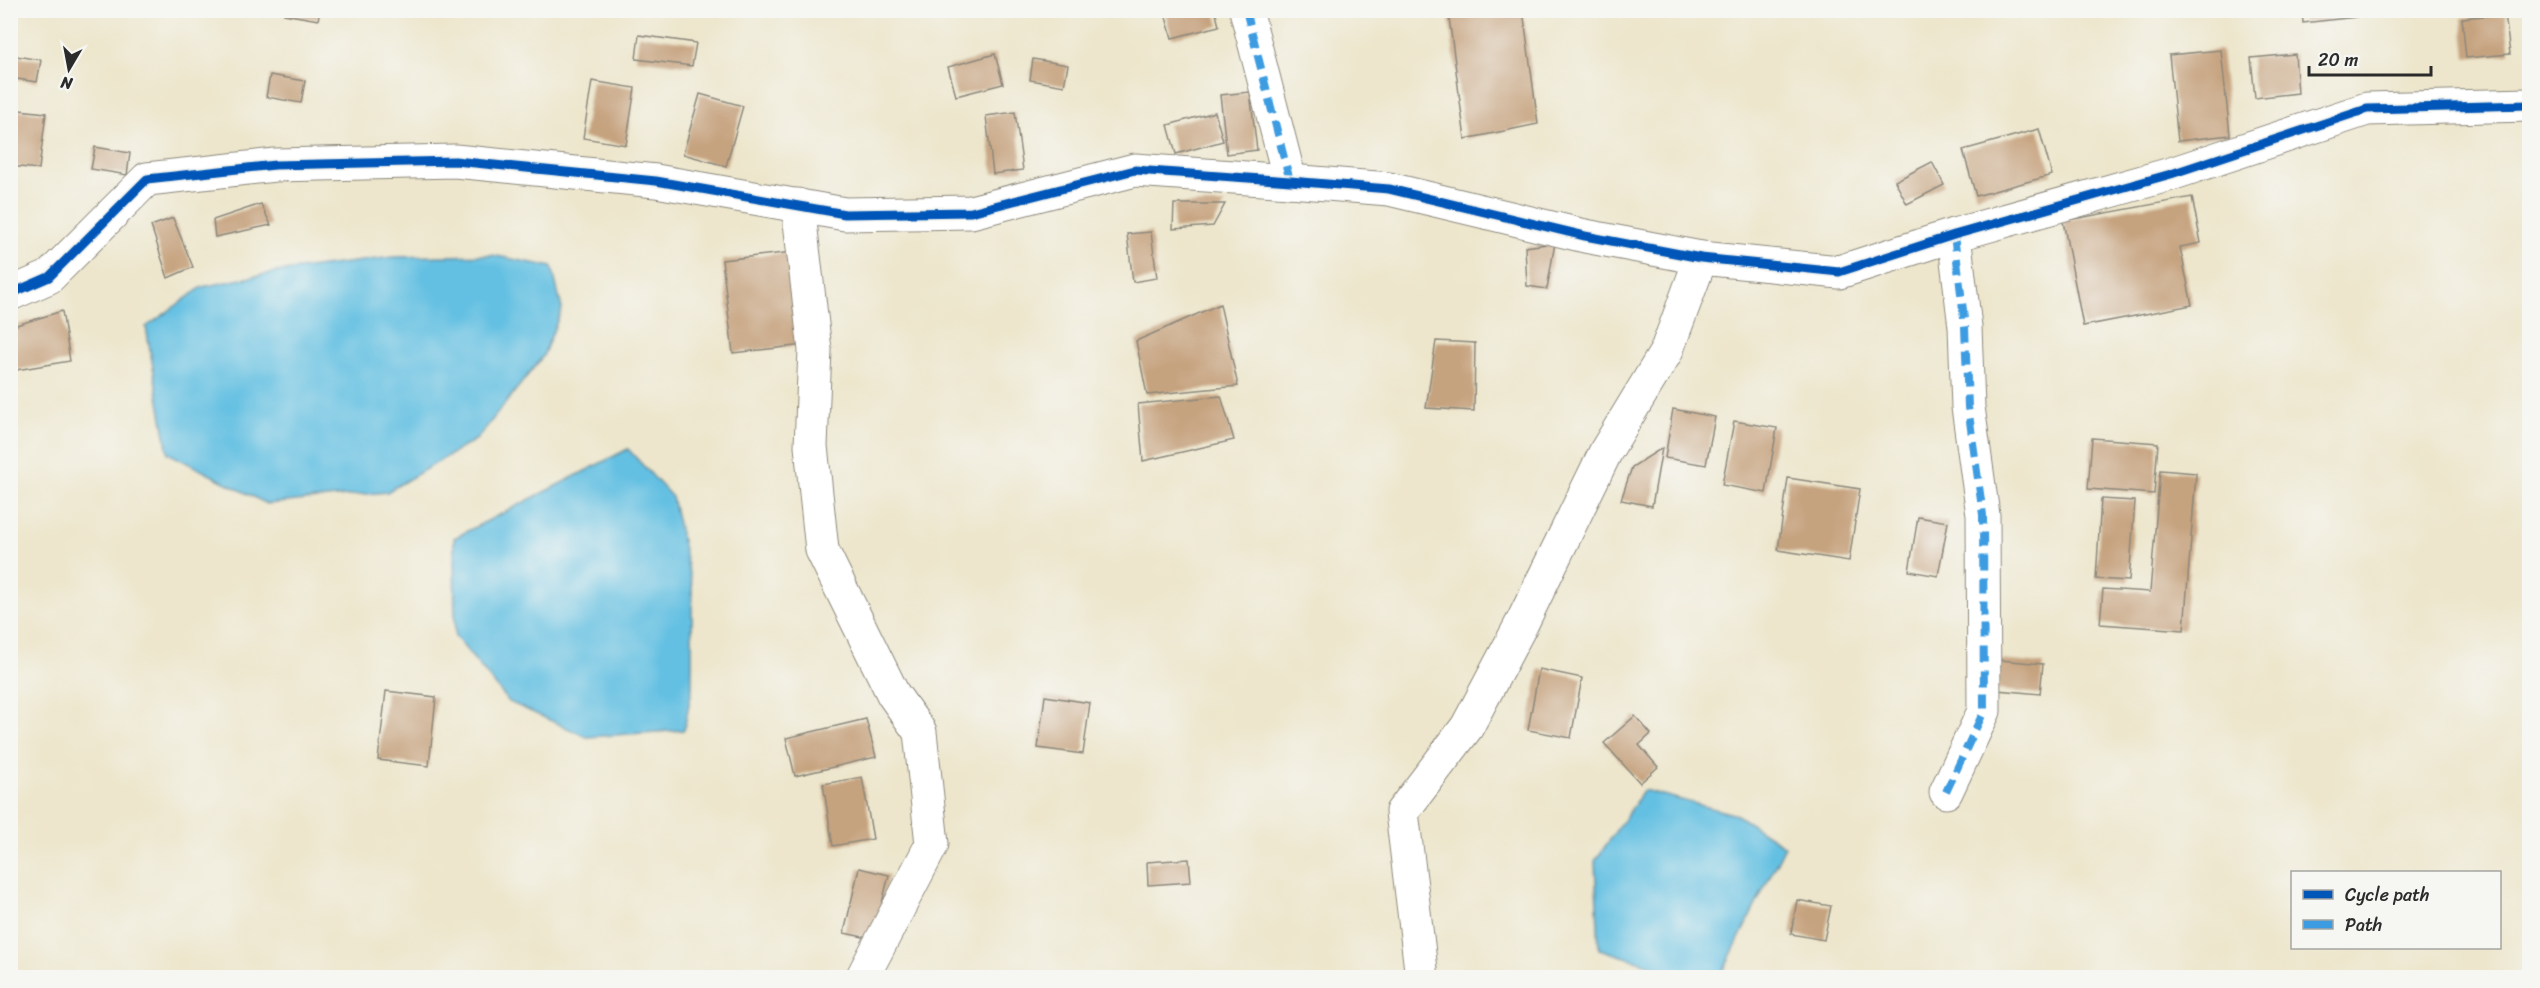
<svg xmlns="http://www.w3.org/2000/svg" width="2540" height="988" font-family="Sriracha,sans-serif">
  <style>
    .water { fill: #64c0e2; stroke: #487686; stroke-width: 1.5 }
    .building { fill: #c6a37f }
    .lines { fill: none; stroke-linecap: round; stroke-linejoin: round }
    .minor-casing { stroke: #8c887c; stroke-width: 35 }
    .minor { stroke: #fff; stroke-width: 33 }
    .quiet { stroke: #3d9ce1; stroke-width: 8; stroke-dasharray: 15 8; stroke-linecap: butt }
    .cycleway-casing { stroke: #f6f6f2; stroke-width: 13 }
    .cycleway { stroke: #0057b8; stroke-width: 9 }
  </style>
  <rect width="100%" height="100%" fill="#f6f6f2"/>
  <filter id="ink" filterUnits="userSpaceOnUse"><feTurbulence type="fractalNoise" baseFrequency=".0167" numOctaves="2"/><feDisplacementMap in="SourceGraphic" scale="12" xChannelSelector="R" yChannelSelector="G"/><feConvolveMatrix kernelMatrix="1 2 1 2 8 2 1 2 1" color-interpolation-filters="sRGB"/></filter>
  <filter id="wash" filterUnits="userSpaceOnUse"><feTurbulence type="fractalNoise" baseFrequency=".008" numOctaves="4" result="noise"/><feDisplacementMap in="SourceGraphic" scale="24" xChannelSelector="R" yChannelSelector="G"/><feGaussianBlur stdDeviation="1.35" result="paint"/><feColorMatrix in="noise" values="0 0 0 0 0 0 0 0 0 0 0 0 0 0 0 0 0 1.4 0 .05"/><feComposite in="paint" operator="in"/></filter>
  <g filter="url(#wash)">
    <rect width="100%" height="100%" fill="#ede6cc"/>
    <g class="water">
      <polygon points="492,255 552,267 562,309 543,356 477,439 387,492 267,504 168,453 146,327 202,287 276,272 393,257"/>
      <polygon points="628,449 672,497 692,585 692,689 684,730 587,737 509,702 455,636 454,538"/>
      <polygon points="1644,790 1737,815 1785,846 1720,977 1690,977 1599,949 1595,861"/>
    </g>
    <g id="blocks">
      <g class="building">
        <polygon points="284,10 320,10 318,20 284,14"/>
        <polygon points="1164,10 1215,10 1219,26 1172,38"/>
        <polygon points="1448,10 1523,10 1538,124 1465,139"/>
        <polygon points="2302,10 2355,10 2356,17 2303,23"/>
        <polygon points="2505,14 2510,54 2466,58 2462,18"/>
        <polygon points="639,35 696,43 692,66 636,59"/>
        <polygon points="2221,50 2230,135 2178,141 2169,55"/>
        <polygon points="995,54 1003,84 956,96 948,67"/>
        <polygon points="2295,54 2298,93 2255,98 2251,58"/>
        <polygon points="10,55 41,60 37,82 10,78"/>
        <polygon points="1033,59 1068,65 1064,86 1030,80"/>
        <polygon points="270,75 305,81 301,103 266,97"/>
        <polygon points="592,81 635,88 626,145 583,138"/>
        <polygon points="1250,92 1257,150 1227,154 1220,95"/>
        <polygon points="700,94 743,106 726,166 683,154"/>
        <polygon points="10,109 46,113 39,169 10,166"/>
        <polygon points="1015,112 1023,170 993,174 986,116"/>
        <polygon points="1215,112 1223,141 1176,154 1168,125"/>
        <polygon points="2039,129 2052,175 1976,196 1963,150"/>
        <polygon points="95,147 130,153 127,175 91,169"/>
        <polygon points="1932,162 1944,185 1907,204 1895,181"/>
        <polygon points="2192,197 2201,243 2180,247 2192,305 2083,326 2063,221"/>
        <polygon points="261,204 271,225 215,237 213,220"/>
        <polygon points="1174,204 1225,204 1213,226 1173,229"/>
        <polygon points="173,218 193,267 168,278 151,226"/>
        <polygon points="1151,232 1157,278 1133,282 1127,234"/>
        <polygon points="1555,243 1547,289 1527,286 1525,247"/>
        <polygon points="793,252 804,345 733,353 722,260"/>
        <polygon points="1220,304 1238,386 1147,395 1136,341"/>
        <polygon points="62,311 70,361 10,371 10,327"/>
        <polygon points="1436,341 1475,343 1474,411 1426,408"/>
        <polygon points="1221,396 1234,440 1143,461 1138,404"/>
        <polygon points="1673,409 1715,417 1706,465 1665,458"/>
        <polygon points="1734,421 1777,428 1766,493 1722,485"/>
        <polygon points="2092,438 2158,443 2154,494 2088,489"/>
        <polygon points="1662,448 1652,506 1621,500 1632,467"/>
        <polygon points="2160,470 2196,473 2184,630 2100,624 2103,589 2150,592"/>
        <polygon points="1788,478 1860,489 1849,561 1778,550"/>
        <polygon points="2101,499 2135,501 2129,581 2096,579"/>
        <polygon points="1918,517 1948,522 1938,576 1909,571"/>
        <polygon points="2000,660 2043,664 2040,694 1997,690"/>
        <polygon points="1539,669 1582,678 1571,738 1528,730"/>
        <polygon points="386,691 436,697 429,766 378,760"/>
        <polygon points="1045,696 1090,703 1083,754 1038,748"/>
        <polygon points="1635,716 1651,734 1639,745 1658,767 1640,783 1604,743"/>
        <polygon points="866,719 876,757 795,776 786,738"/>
        <polygon points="862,777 873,839 833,846 823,784"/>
        <polygon points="1189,859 1191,882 1148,885 1147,862"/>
        <polygon points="859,868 889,875 873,939 844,933"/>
        <polygon points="1797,900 1831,906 1824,940 1791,934"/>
      </g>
    </g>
  </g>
  <g filter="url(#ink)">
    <use href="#blocks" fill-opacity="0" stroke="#8c887c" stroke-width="1.5"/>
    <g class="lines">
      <defs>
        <g id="minor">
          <polyline points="1246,10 1290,181"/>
          <polyline points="798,205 815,350 811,446 822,550 893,694 920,732 932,844 862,978"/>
          <polyline points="10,294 49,277 147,179 275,165 455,161 656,181 845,214 971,212 1135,170 1290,181 1389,189 1585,236 1701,258 1839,272 1954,235 2171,174 2367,109 2530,105"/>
          <polyline points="1946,792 1984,711 1983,515 1968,407 1965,327 1954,235"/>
          <polyline points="1422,978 1402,812 1467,727 1522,623 1606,451 1666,352 1701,258"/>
        </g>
      </defs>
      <use href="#minor" class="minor-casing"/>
      <use href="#minor" class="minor"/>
      <g class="quiet">
        <polyline points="1246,10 1290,181"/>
        <polyline points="1946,792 1984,711 1983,515 1968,407 1965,327 1954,235"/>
      </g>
      <defs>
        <polyline id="cycleway" points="10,294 49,277 147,179 275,165 455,161 656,181 845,214 971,212 1135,170 1290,181 1389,189 1585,236 1701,258 1839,272 1954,235 2171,174 2367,109 2530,105"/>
      </defs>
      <use href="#cycleway" class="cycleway-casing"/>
      <use href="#cycleway" class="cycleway"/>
    </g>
  </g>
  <rect width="2540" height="988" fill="none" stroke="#f6f6f2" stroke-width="36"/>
  <rect x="2291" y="871" width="210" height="78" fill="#f6f6f2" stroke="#a5a5a2" stroke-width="1.5"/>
  <rect x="2303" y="890" width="30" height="9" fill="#0057b8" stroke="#a5a5a2" stroke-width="1.5"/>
  <text x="2345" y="901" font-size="18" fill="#2b2b2b">Cycle path</text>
  <rect x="2303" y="920" width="30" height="9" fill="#3d9ce1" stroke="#a5a5a2" stroke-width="1.5"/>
  <text x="2345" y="931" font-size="18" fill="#2b2b2b">Path</text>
  <g transform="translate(69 69) rotate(190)" stroke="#f6f6f2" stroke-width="4.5" paint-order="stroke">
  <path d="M0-4.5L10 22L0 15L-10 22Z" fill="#2b2b2b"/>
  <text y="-9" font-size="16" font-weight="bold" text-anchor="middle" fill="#2b2b2b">N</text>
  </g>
  <path d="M2309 66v9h122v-9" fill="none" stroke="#2b2b2b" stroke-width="3"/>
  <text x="2318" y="66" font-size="18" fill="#2b2b2b" stroke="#f6f6f2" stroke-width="4.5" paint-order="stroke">20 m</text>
</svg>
